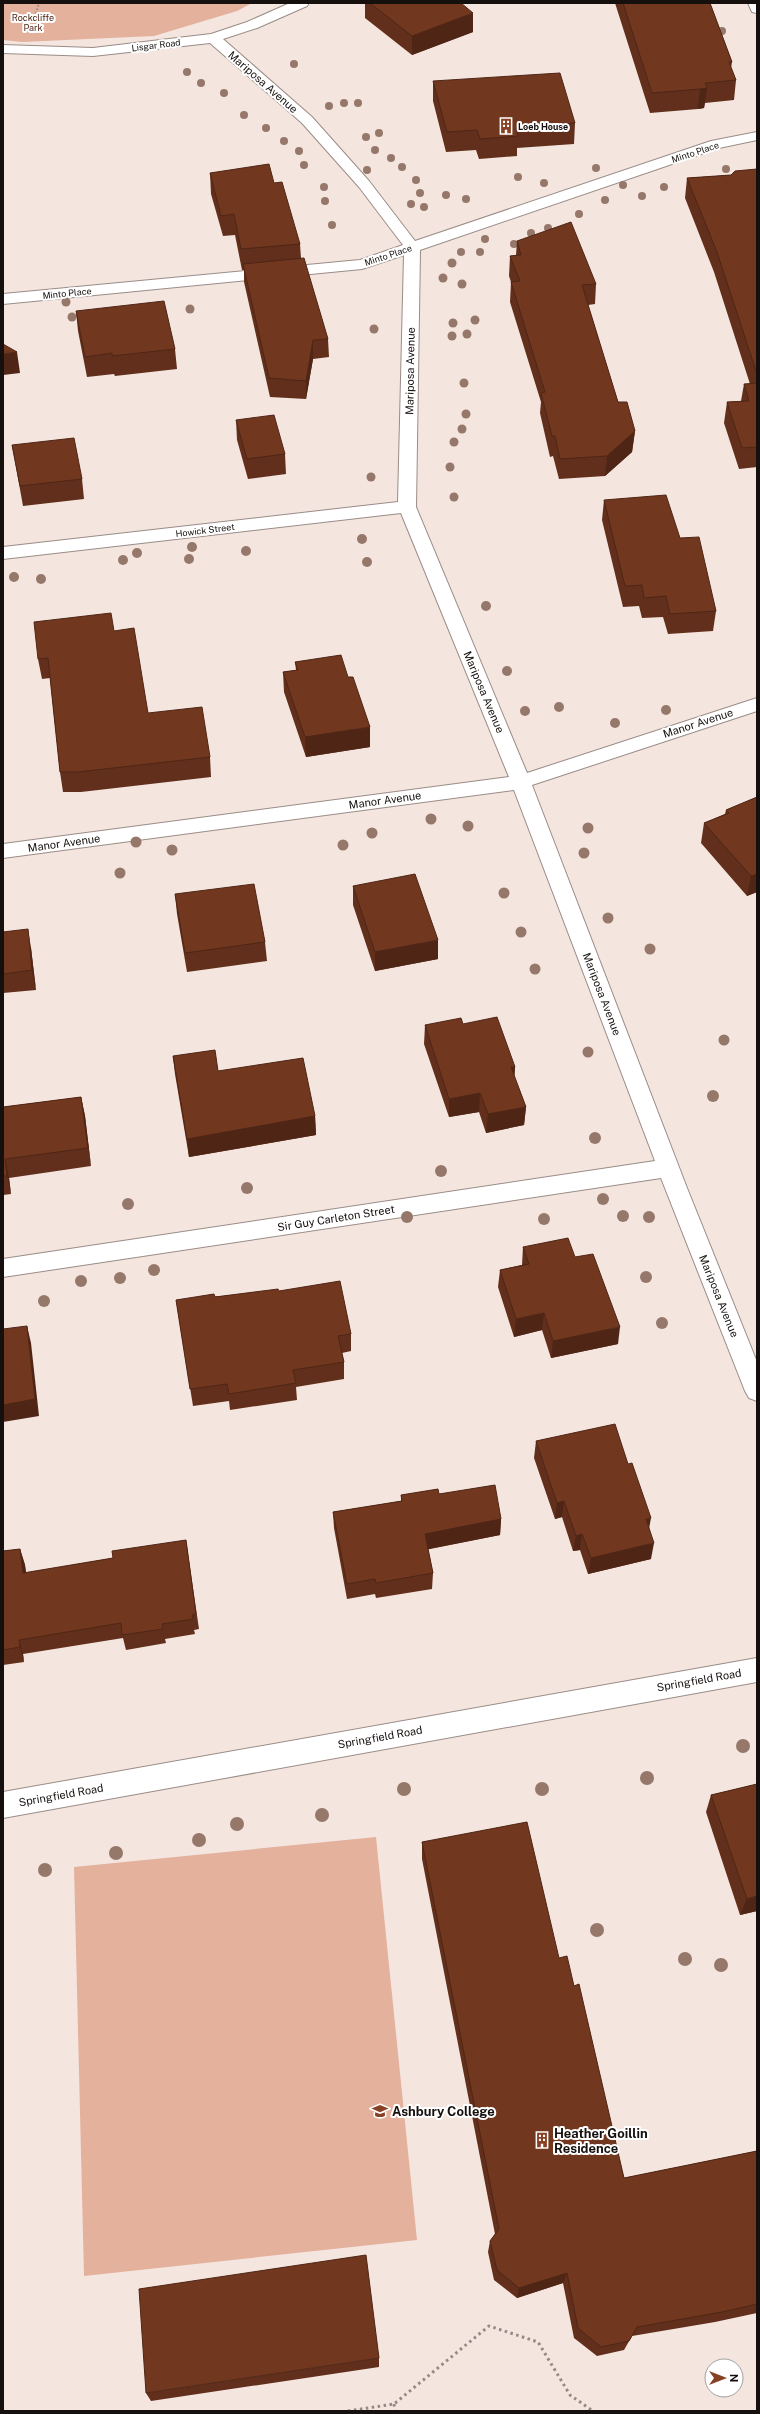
<svg xmlns="http://www.w3.org/2000/svg" width="760" height="2414" font-family="'Public Sans',sans-serif">
  <style>
    .green { fill: #e4b19d }
    .lines { fill: none; stroke-linecap: round; stroke-linejoin: round }
    .minor-casing { stroke: #9a8c87; stroke-width: 2 }
    .path-far1 { stroke: #948985; stroke-width: 2; stroke-dasharray: 1.5 2; stroke-linecap: butt }
    .path { stroke: #948985; stroke-width: 3; stroke-dasharray: 2.5 3.5; stroke-linecap: butt }
    .minor { fill: #fff; fill-rule: evenodd }
    .tree { fill: #96786b }
    .wall { fill: #612f1b }
    .shaded-wall { fill: #4f2616 }
    .building { fill: #71371f; stroke: #4f2616 }
    .labels { text-anchor: middle; dominant-baseline: central; stroke-width: 4; stroke-linejoin: round; paint-order: stroke }
    .far-park-label { font-size: 9px; fill: #4a1e0c; stroke: #fff }
    .far-street-label { font-size: 9px; fill: #15100e; stroke: #fff }
    .far-poi-label { font-size: 9px; font-weight: bold; fill: #15100e; stroke: #fff; text-anchor: start }
    .street-label { font-size: 11px; fill: #15100e; stroke: #fff }
    .near-poi-label { font-size: 13px; font-weight: bold; fill: #15100e; stroke: #fff; text-anchor: start }
  </style>
  <rect width="100%" height="100%" fill="#f4e5df"/>
  <g class="green">
    <polygon points="3,3 252,3 237,11 154,36 22,42 3,40"/>
    <polygon points="376,1837 417,2240 84,2276 74,1867"/>
  </g>
  <g class="lines">
    <defs>
      <g id="minor">
        <polygon points="290,3 309,3 307,6 257,28 223,39 312,117 369,181 415,241 711,141 757,132 757,140 719,148 420,250 416,507 527,773 757,698 757,711 532,785 687,1188 757,1362 757,1401 749,1398 745,1391 661,1178 3,1277 3,1259 655,1161 514,790 3,858 3,844 509,777 401,513 3,559 3,547 398,502 404,255 362,269 3,304 3,294 360,260 403,245 359,187 302,123 210,43 93,56 3,53 3,45 93,48 211,34 247,22"/>
        <polygon points="748,3 757,3 757,13 752,12"/>
        <polygon points="757,1658 757,1682 3,1818 3,1792"/>
      </g>
    </defs>
    <use href="#minor" class="minor-casing"/>
    <polyline class="path-far1" points="34,20 39,3"/>
    <g class="path">
      <polyline points="394,2404 395,2411"/>
      <polyline points="348,2411 394,2404 489,2326 538,2342 570,2395 593,2411"/>
    </g>
    <use href="#minor" class="minor"/>
  </g>
  <g class="tree">
    <circle cx="722" cy="31" r="4"/>
    <circle cx="294" cy="64" r="4"/>
    <circle cx="187" cy="72" r="4"/>
    <circle cx="201" cy="83" r="4"/>
    <circle cx="224" cy="93" r="4"/>
    <circle cx="344" cy="103" r="4"/>
    <circle cx="358" cy="103" r="4"/>
    <circle cx="329" cy="106" r="4"/>
    <circle cx="244" cy="115" r="4"/>
    <circle cx="266" cy="128" r="4"/>
    <circle cx="379" cy="133" r="4"/>
    <circle cx="366" cy="137" r="4"/>
    <circle cx="284" cy="141" r="4"/>
    <circle cx="375" cy="150" r="4"/>
    <circle cx="299" cy="151" r="4"/>
    <circle cx="391" cy="158" r="4"/>
    <circle cx="304" cy="165" r="4"/>
    <circle cx="402" cy="167" r="4"/>
    <circle cx="596" cy="168" r="4"/>
    <circle cx="726" cy="169" r="4"/>
    <circle cx="367" cy="170" r="4"/>
    <circle cx="518" cy="177" r="4"/>
    <circle cx="416" cy="180" r="4"/>
    <circle cx="544" cy="183" r="4"/>
    <circle cx="623" cy="185" r="4"/>
    <circle cx="324" cy="187" r="4"/>
    <circle cx="664" cy="187" r="4"/>
    <circle cx="420" cy="193" r="4"/>
    <circle cx="446" cy="195" r="4"/>
    <circle cx="642" cy="196" r="4"/>
    <circle cx="466" cy="199" r="4"/>
    <circle cx="605" cy="200" r="4"/>
    <circle cx="325" cy="201" r="4"/>
    <circle cx="411" cy="204" r="4"/>
    <circle cx="424" cy="207" r="4"/>
    <circle cx="579" cy="214" r="4"/>
    <circle cx="332" cy="225" r="4"/>
    <circle cx="548" cy="228" r="4"/>
    <circle cx="531" cy="233" r="4"/>
    <circle cx="485" cy="239" r="4"/>
    <circle cx="514" cy="244" r="4"/>
    <circle cx="461" cy="252" r="4"/>
    <circle cx="480" cy="252" r="4"/>
    <circle cx="452" cy="263" r="4.5"/>
    <circle cx="443" cy="278" r="4.5"/>
    <circle cx="462" cy="284" r="4.5"/>
    <circle cx="66" cy="302" r="4.5"/>
    <circle cx="190" cy="309" r="4.5"/>
    <circle cx="72" cy="317" r="4.5"/>
    <circle cx="475" cy="320" r="4.5"/>
    <circle cx="453" cy="323" r="4.5"/>
    <circle cx="374" cy="329" r="4.5"/>
    <circle cx="467" cy="334" r="4.5"/>
    <circle cx="452" cy="336" r="4.5"/>
    <circle cx="464" cy="383" r="4.5"/>
    <circle cx="466" cy="414" r="4.5"/>
    <circle cx="462" cy="429" r="4.5"/>
    <circle cx="454" cy="442" r="4.5"/>
    <circle cx="450" cy="467" r="4.5"/>
    <circle cx="371" cy="477" r="4.5"/>
    <circle cx="454" cy="497" r="4.5"/>
    <circle cx="362" cy="539" r="5"/>
    <circle cx="192" cy="547" r="5"/>
    <circle cx="246" cy="551" r="5"/>
    <circle cx="137" cy="553" r="5"/>
    <circle cx="189" cy="559" r="5"/>
    <circle cx="123" cy="560" r="5"/>
    <circle cx="367" cy="562" r="5"/>
    <circle cx="14" cy="577" r="5"/>
    <circle cx="41" cy="579" r="5"/>
    <circle cx="486" cy="606" r="5"/>
    <circle cx="507" cy="671" r="5"/>
    <circle cx="559" cy="707" r="5"/>
    <circle cx="666" cy="710" r="5"/>
    <circle cx="525" cy="711" r="5"/>
    <circle cx="615" cy="723" r="5"/>
    <circle cx="431" cy="819" r="5.5"/>
    <circle cx="468" cy="826" r="5.5"/>
    <circle cx="588" cy="828" r="5.5"/>
    <circle cx="372" cy="833" r="5.5"/>
    <circle cx="136" cy="842" r="5.5"/>
    <circle cx="343" cy="845" r="5.5"/>
    <circle cx="172" cy="850" r="5.5"/>
    <circle cx="584" cy="853" r="5.5"/>
    <circle cx="120" cy="873" r="5.5"/>
    <circle cx="504" cy="893" r="5.5"/>
    <circle cx="608" cy="918" r="5.5"/>
    <circle cx="521" cy="932" r="5.5"/>
    <circle cx="650" cy="949" r="5.5"/>
    <circle cx="535" cy="969" r="5.5"/>
    <circle cx="724" cy="1040" r="5.5"/>
    <circle cx="588" cy="1052" r="5.5"/>
    <circle cx="713" cy="1096" r="6"/>
    <circle cx="595" cy="1138" r="6"/>
    <circle cx="441" cy="1171" r="6"/>
    <circle cx="247" cy="1188" r="6"/>
    <circle cx="603" cy="1199" r="6"/>
    <circle cx="128" cy="1204" r="6"/>
    <circle cx="623" cy="1216" r="6"/>
    <circle cx="407" cy="1217" r="6"/>
    <circle cx="649" cy="1217" r="6"/>
    <circle cx="544" cy="1219" r="6"/>
    <circle cx="154" cy="1270" r="6"/>
    <circle cx="646" cy="1277" r="6"/>
    <circle cx="120" cy="1278" r="6"/>
    <circle cx="81" cy="1281" r="6"/>
    <circle cx="44" cy="1301" r="6"/>
    <circle cx="662" cy="1323" r="6"/>
    <circle cx="743" cy="1746" r="7"/>
    <circle cx="647" cy="1778" r="7"/>
    <circle cx="404" cy="1789" r="7"/>
    <circle cx="542" cy="1789" r="7"/>
    <circle cx="322" cy="1815" r="7"/>
    <circle cx="237" cy="1824" r="7"/>
    <circle cx="199" cy="1840" r="7"/>
    <circle cx="116" cy="1853" r="7"/>
    <circle cx="45" cy="1870" r="7"/>
    <circle cx="597" cy="1930" r="7"/>
    <circle cx="685" cy="1959" r="7"/>
    <circle cx="721" cy="1965" r="7"/>
  </g>
  <g class="wall">
    <polygon points="365,3 462,3 461,3 473,32 412,55 365,18"/>
    <polygon points="615,3 710,3 732,62 731,68 736,80 734,100 705,103 704,108 698,109 650,113"/>
    <polygon points="433,81 575,123 574,144 517,148 517,156 479,159 476,150 446,152 433,101"/>
    <polygon points="757,169 757,467 739,469 724,423 727,402 741,401 744,384 750,384 714,272 685,198 687,178 731,175"/>
    <polygon points="210,173 274,183 300,244 301,258 328,339 329,357 313,359 306,399 270,397 244,282 244,270 242,270 235,235 223,236 211,194"/>
    <polygon points="517,241 596,284 595,304 588,305 618,402 635,431 632,452 605,476 559,479 553,456 550,457 540,413 541,402 510,302 511,282 509,276 510,256 516,255"/>
    <polygon points="76,311 175,349 177,369 115,376 114,374 87,377 78,331"/>
    <polygon points="236,420 285,454 286,474 248,479 237,440"/>
    <polygon points="12,445 82,479 84,499 23,506"/>
    <polygon points="604,500 680,538 716,611 713,631 668,634 663,617 642,618 639,606 623,607 602,520"/>
    <polygon points="114,631 148,713 210,757 211,777 81,792 63,792 60,772 50,678 42,679 38,659"/>
    <polygon points="295,662 370,747 306,757 284,692 283,672 296,670"/>
    <polygon points="757,797 757,892 747,896 701,843 704,823 725,814 726,810"/>
    <polygon points="353,886 438,959 375,971 353,905"/>
    <polygon points="175,894 265,942 267,961 187,972 177,914"/>
    <polygon points="3,932 31,948 36,990 3,993"/>
    <polygon points="463,1024 515,1067 514,1076 526,1107 524,1125 486,1133 479,1112 449,1117 424,1044 425,1025"/>
    <polygon points="173,1056 218,1071 315,1116 316,1135 189,1157 175,1074"/>
    <polygon points="81,1097 85,1116 91,1166 9,1178 11,1194 3,1195 3,1107"/>
    <polygon points="523,1247 575,1257 618,1344 551,1358 542,1330 514,1337 498,1287 500,1270 522,1265"/>
    <polygon points="279,1291 351,1334 351,1351 342,1353 344,1362 344,1379 296,1387 297,1400 230,1410 229,1401 193,1406 176,1300"/>
    <polygon points="536,1441 649,1528 651,1559 588,1574 580,1550 573,1551 562,1517 555,1519 534,1458"/>
    <polygon points="439,1494 501,1519 500,1535 428,1549 433,1573 432,1589 376,1598 375,1594 347,1599 334,1528 333,1512 401,1501 401,1495"/>
    <polygon points="186,1540 199,1629 194,1630 195,1634 165,1639 166,1643 126,1650 123,1638 23,1654 24,1662 3,1665 3,1551 20,1549 25,1565 26,1573 113,1558"/>
    <polygon points="757,1784 757,1911 740,1915 706,1812 711,1795"/>
    <polygon points="422,1842 559,1958 574,1986 624,2178 757,2151 757,2313 715,2322 632,2336 624,2350 597,2356 574,2338 563,2283 517,2298 494,2280 488,2252 490,2241 495,2234 422,1859"/>
    <polygon points="379,2358 379,2367 151,2401 146,2393"/>
  </g>
  <g class="shaded-wall">
    <polygon points="473,13 473,32 412,55 412,36"/>
    <polygon points="707,88 704,108 698,109 700,89"/>
    <polygon points="313,340 313,359 306,399 306,381"/>
    <polygon points="17,352 20,373 3,375 3,354"/>
    <polygon points="635,431 632,452 605,476 607,456"/>
    <polygon points="370,727 370,747 306,757 305,737"/>
    <polygon points="757,874 757,892 747,896 751,876"/>
    <polygon points="28,929 31,948 36,990 32,970"/>
    <polygon points="438,940 438,959 375,971 375,952"/>
    <polygon points="511,1067 515,1067 514,1085"/>
    <polygon points="480,1093 479,1112 449,1117 449,1099"/>
    <polygon points="81,1097 85,1116 91,1166 88,1148"/>
    <polygon points="526,1107 524,1125 486,1133 488,1114"/>
    <polygon points="315,1116 316,1135 189,1157 187,1139"/>
    <polygon points="5,1159 9,1178 11,1194 7,1176"/>
    <polygon points="544,1313 542,1330 514,1337 516,1319"/>
    <polygon points="27,1326 31,1343 39,1416 3,1422 3,1405"/>
    <polygon points="620,1327 618,1344 551,1358 553,1341"/>
    <polygon points="564,1501 562,1517 555,1519 557,1503"/>
    <polygon points="651,1518 648,1534 646,1519"/>
    <polygon points="501,1519 500,1535 425,1550 425,1534"/>
    <polygon points="582,1534 580,1550 573,1551 576,1536"/>
    <polygon points="654,1543 651,1559 588,1574 591,1558"/>
    <polygon points="20,1549 25,1565 28,1589 23,1573"/>
    <polygon points="19,1640 23,1654 24,1662 20,1647"/>
    <polygon points="757,1896 757,1911 740,1915 747,1899"/>
    <polygon points="567,2273 563,2283 517,2298 519,2288"/>
  </g>
  <g class="building">
    <polygon points="370,3 461,3 473,13 412,36"/>
    <polygon points="623,3 710,3 732,62 729,62 736,80 705,83 707,88 700,89 652,93"/>
    <polygon points="560,73 575,123 516,128 518,136 480,139 477,130 447,132 433,81"/>
    <polygon points="269,164 274,183 282,182 300,244 241,249 234,214 221,216 210,173"/>
    <polygon points="757,169 757,374 717,252 687,178 731,175 735,171"/>
    <polygon points="571,222 596,284 582,285 618,402 627,402 635,431 607,456 560,459 555,436 552,436 541,393 545,392 511,282 520,281 510,256 521,255 517,241"/>
    <polygon points="304,258 328,339 313,340 306,381 269,378 243,264"/>
    <polygon points="164,301 175,349 112,356 112,353 85,357 76,311"/>
    <polygon points="3,344 17,352 3,354"/>
    <polygon points="757,383 757,447 742,448 727,402 749,401 744,384"/>
    <polygon points="274,415 285,454 247,459 236,420"/>
    <polygon points="74,438 82,479 20,486 12,445"/>
    <polygon points="666,495 680,538 699,537 716,611 670,614 666,596 644,598 642,585 625,586 604,500"/>
    <polygon points="111,613 114,631 134,628 148,713 202,707 210,757 78,772 60,772 48,658 38,659 34,622"/>
    <polygon points="341,655 348,677 353,677 370,727 305,737 283,672 298,670 295,662"/>
    <polygon points="757,797 757,874 751,876 704,823 729,813 726,810"/>
    <polygon points="415,874 438,940 375,952 353,886"/>
    <polygon points="254,884 265,942 185,953 175,894"/>
    <polygon points="28,929 32,970 3,974 3,932"/>
    <polygon points="497,1017 515,1067 511,1067 526,1107 488,1114 480,1093 449,1099 425,1025 461,1018 463,1024"/>
    <polygon points="215,1050 218,1071 303,1058 315,1116 187,1139 173,1056"/>
    <polygon points="81,1097 88,1148 5,1159 7,1176 3,1176 3,1107"/>
    <polygon points="568,1238 575,1257 593,1254 620,1327 553,1341 544,1313 516,1319 500,1270 529,1264 523,1247"/>
    <polygon points="340,1281 351,1334 338,1336 344,1362 293,1370 296,1383 229,1394 227,1384 190,1389 176,1300 214,1294 215,1297 278,1289 279,1291"/>
    <polygon points="27,1326 35,1399 3,1405 3,1329"/>
    <polygon points="615,1424 628,1464 632,1463 651,1518 646,1519 654,1543 591,1558 582,1534 576,1536 564,1501 557,1503 536,1441"/>
    <polygon points="495,1485 501,1519 425,1534 433,1573 376,1583 375,1579 347,1584 333,1512 402,1501 401,1495 438,1489 439,1494"/>
    <polygon points="186,1540 196,1614 192,1615 193,1619 162,1624 163,1629 122,1635 121,1623 19,1640 20,1647 3,1650 3,1551 20,1549 23,1573 113,1558 112,1551"/>
    <polygon points="757,1784 757,1896 747,1899 711,1795"/>
    <polygon points="527,1822 559,1958 567,1956 574,1986 579,1984 624,2178 757,2151 757,2304 722,2312 637,2327 629,2341 601,2347 578,2328 567,2273 519,2288 497,2270 490,2241 499,2229 422,1842"/>
    <polygon points="366,2255 379,2358 146,2393 139,2289"/>
  </g>
  <defs>
    <symbol id="building-bare" viewBox="-9 -9 18 18"><path d="M-4-6H4V6H1V3H-1V6H-4ZM-2.5-4.3h1.7v1.8h-1.7ZM.8-4.3h1.7v1.8H.8ZM-2.5-1h1.7V.8h-1.7ZM.8-1h1.7V.8H.8Z" fill="#894123" stroke="#fff" stroke-width="2.5" paint-order="stroke"/></symbol>
    <symbol id="school-bare" viewBox="-9 -9 18 18"><path d="M0-5L7-2L0 1L-7-2ZM-4 1L0 2.5L4 1V4Q0 6-4 4Z" fill="#894123" stroke="#fff" stroke-width="2.5" paint-order="stroke"/></symbol>
  </defs>
  <g fill-rule="evenodd">
    <use href="#building-bare" x="495" y="115" width="22" height="22"/>
    <use href="#school-bare" x="369" y="2100" width="22" height="22"/>
    <use href="#building-bare" x="531" y="2129" width="22" height="22"/>
  </g>
  <g class="labels">
    <g class="far-park-label">
      <text x="33" y="17">Rockcliffe<tspan x="33" dy="10">Park</tspan></text>
    </g>
    <g class="far-street-label">
      <text transform="translate(156 45) rotate(-7)">Lisgar Road</text>
      <text transform="translate(695 152) rotate(-18)">Minto Place</text>
      <text transform="translate(388 255) rotate(-18)">Minto Place</text>
      <text transform="translate(67 293) rotate(-6)">Minto Place</text>
      <text transform="translate(205 530) rotate(-7)">Howick Street</text>
    </g>
    <g class="far-poi-label">
      <text x="518" y="126">Loeb House</text>
    </g>
    <g class="street-label">
      <text transform="translate(263 82) rotate(41)">Mariposa Avenue</text>
      <text transform="translate(410 371) rotate(-89)">Mariposa Avenue</text>
      <text transform="translate(484 692) rotate(67)">Mariposa Avenue</text>
      <text transform="translate(698 723) rotate(-18)">Manor Avenue</text>
      <text transform="translate(385 800) rotate(-8)">Manor Avenue</text>
      <text transform="translate(64 843) rotate(-8)">Manor Avenue</text>
      <text transform="translate(602 994) rotate(69)">Mariposa Avenue</text>
      <text transform="translate(336 1218) rotate(-9)">Sir Guy Carleton Street</text>
      <text transform="translate(719 1296) rotate(68)">Mariposa Avenue</text>
      <text transform="translate(699 1680) rotate(-10)">Springfield Road</text>
      <text transform="translate(380 1737) rotate(-10)">Springfield Road</text>
      <text transform="translate(61 1795) rotate(-10)">Springfield Road</text>
    </g>
    <g class="near-poi-label">
      <text x="392" y="2111">Ashbury College</text>
      <text x="554" y="2133">Heather Goillin<tspan x="554" dy="15">Residence</tspan></text>
    </g>
  </g>
  <rect width="760" height="2414" fill="none" stroke="#15100e" stroke-width="8"/>
  <g transform="translate(724 2378) rotate(90)"><circle r="19" fill="#ffffff" stroke="#a19f9f"/>
  <path d="M0-3L7 15L0 10L-7 15Z" fill="#894123"/>
  <text y="-6" font-size="11" font-weight="bold" text-anchor="middle" fill="#15100e">N</text>
  </g>
</svg>
